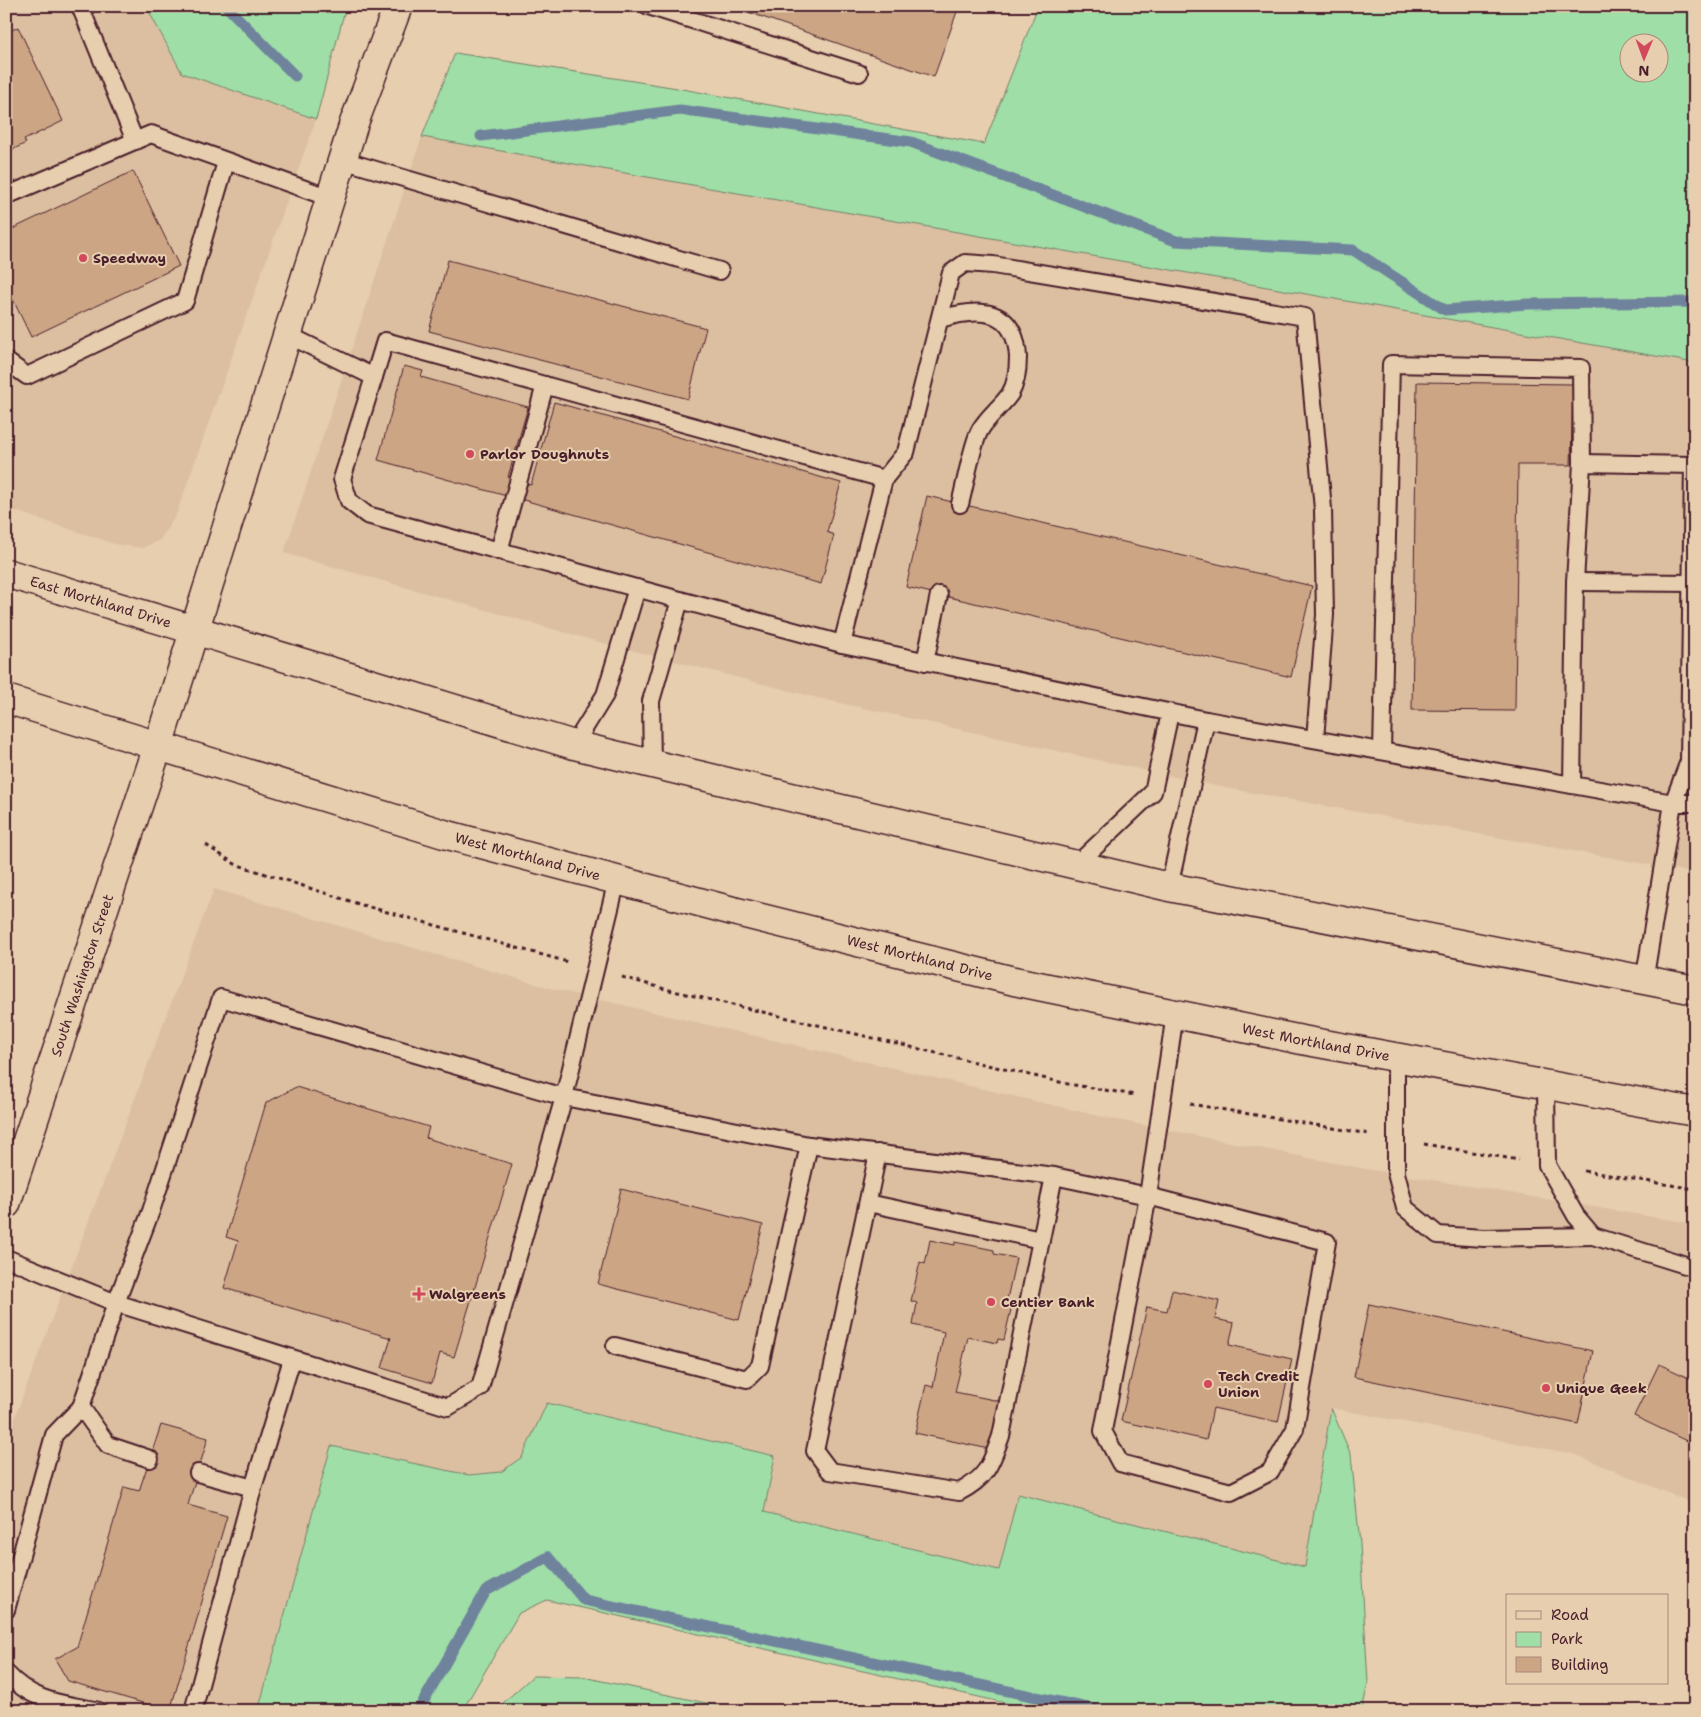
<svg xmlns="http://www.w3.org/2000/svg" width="1701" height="1717" font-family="'Shantell Sans',sans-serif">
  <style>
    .built { fill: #dbbfa0 }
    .green { fill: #9fdea7; stroke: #747e69; fill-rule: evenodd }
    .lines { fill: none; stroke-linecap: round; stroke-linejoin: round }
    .stream { stroke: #6f839c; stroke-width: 11 }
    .building { fill: #cca585; stroke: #4a1f2b }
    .lane-casing { stroke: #4a1f2b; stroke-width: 20 }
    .secondary-casing { stroke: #4a1f2b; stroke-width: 31 }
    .highway-casing { stroke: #4a1f2b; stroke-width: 31 }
    .path { stroke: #4a1f2b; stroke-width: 3; stroke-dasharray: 4 4; stroke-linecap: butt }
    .lane { stroke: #e6ceae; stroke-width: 16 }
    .secondary { stroke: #e6ceae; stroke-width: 28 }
    .highway { stroke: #e6ceae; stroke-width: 28 }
    .poi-dot { fill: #d1495b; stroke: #e6ceae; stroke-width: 2 }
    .labels { text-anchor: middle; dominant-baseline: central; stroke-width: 4; stroke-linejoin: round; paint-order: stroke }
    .poi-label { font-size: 14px; font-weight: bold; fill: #4a1f2b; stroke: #e6ceae; text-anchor: start }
    .street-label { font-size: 14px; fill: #4a1f2b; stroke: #e6ceae }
  </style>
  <rect width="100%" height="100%" fill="#e6ceae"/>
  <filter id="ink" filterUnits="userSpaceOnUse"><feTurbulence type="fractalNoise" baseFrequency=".02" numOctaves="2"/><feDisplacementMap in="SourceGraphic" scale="10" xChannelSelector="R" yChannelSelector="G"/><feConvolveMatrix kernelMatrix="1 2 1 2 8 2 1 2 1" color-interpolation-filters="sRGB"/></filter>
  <g filter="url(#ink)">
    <g class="built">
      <polygon points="6,6 146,6 182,73 316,119 176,515 160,540 142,548 115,544 6,508"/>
      <polygon points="422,137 1695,363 1695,873 1216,786 818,698 592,640 284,553"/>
      <polygon points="214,889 549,988 1112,1119 1360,1168 1695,1224 1695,1504 1574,1454 1331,1408 1305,1568 1018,1494 999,1570 764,1512 775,1456 548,1403 522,1457 501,1472 469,1475 331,1446 258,1711 6,1711 6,1441"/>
    </g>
    <g class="green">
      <polygon points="146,6 346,6 316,119 182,73"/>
      <path d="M1038,6H1695V363L422,137L455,53L671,87L984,144ZM1628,42H1658V72H1628Z"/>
      <polygon points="547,1403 775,1456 764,1512 999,1570 1018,1494 1305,1567 1331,1408 1351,1455 1360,1544 1368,1683 1362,1711 1041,1711 547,1600 519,1613 462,1711 258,1711 331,1446 469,1475 501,1472 522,1457"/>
      <polygon points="533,1676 583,1677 744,1711 499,1711 504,1702"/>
    </g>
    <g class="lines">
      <g class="stream">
        <polyline points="226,6 295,76"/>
        <polyline points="481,136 680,110 911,142 1176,241 1353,250 1445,310 1528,304 1695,302"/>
        <polyline points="418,1711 486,1591 548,1557 584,1600 1102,1711"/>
      </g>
    </g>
    <g class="building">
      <polygon points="731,6 959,6 934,77"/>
      <polygon points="18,27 63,121 24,140 26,143 6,153 6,33"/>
      <polygon points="133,171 179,266 31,337 6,285 6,232"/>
      <polygon points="448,260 706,328 688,399 429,331"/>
      <polygon points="404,366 423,371 421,377 528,407 508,477 514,479 510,497 378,460"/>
      <polygon points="1417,382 1573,384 1571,465 1518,465 1515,711 1412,710"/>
      <polygon points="554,402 841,483 827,532 834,535 821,584 520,499 525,483 531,485"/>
      <polygon points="927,496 1312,586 1291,677 906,587"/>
      <polygon points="296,1087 429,1127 426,1138 512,1164 454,1357 440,1353 432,1383 382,1368 391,1338 224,1288 238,1241 226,1237 266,1103"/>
      <polygon points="621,1189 763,1225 739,1320 598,1284"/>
      <polygon points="930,1240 955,1245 955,1242 994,1250 994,1254 1016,1258 1006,1304 1012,1305 1004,1340 998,1339 997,1343 968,1337 955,1392 999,1401 989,1449 915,1433 926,1385 933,1387 944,1332 913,1325 917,1303 911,1301 920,1262 925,1264"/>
      <polygon points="1172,1290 1219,1301 1215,1319 1234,1323 1229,1345 1292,1359 1278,1422 1213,1408 1206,1440 1121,1421 1147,1307 1167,1311"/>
      <polygon points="1369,1304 1593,1351 1578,1424 1354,1377"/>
      <polygon points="1659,1364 1695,1381 1695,1445 1634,1416"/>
      <polygon points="161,1425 208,1438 188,1505 227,1516 170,1711 68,1681 55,1659 77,1647 124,1487 139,1491"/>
    </g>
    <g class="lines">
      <defs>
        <g id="lane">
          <polyline points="80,6 135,141"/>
          <polyline points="648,6 859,73"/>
          <polyline points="342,160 720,271"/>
          <polyline points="6,196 151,134 330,198"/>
          <path d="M940,319C979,307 1015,307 1018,357C1018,368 1016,384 1010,394C1001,407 988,416 980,430C972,444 965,486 960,504"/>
          <polyline points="286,334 374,377 342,479 349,501 367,515 842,644 1206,720 1673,803 1644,982"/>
          <polyline points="6,361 27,376 185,301 226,162"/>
          <polyline points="374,377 385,341 884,479 842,644"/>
          <polyline points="884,479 906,452 951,273 965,263 993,265 1305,317 1323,509 1325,615 1315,739"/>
          <polyline points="499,551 545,385"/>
          <polyline points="1575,582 1695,583"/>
          <polyline points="925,662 939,595"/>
          <polyline points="574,745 605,695 637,588"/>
          <polyline points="1382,751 1391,364 1581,368 1582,463"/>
          <polyline points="652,764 651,701 680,600"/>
          <polyline points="1572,785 1575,582 1582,463 1693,465 1689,761 1673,803 1695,803"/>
          <polyline points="1076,865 1153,792 1170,713"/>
          <polyline points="617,880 564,1097 809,1145 1054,1176 1148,1196 1175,1014"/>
          <polyline points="1169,887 1206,720"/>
          <polyline points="1396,1058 1396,1173 1405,1208 1438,1235 1484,1238 1593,1236"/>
          <polyline points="1546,1086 1547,1165 1576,1216 1593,1236 1695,1268"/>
          <path d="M878,1153L815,1451L830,1471L959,1492C987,1478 991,1464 1001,1436L1054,1176"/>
          <polygon points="1148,1196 1327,1242 1295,1429 1270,1472 1231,1492 1120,1463 1103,1431"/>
          <polyline points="868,1203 1041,1240"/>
          <polyline points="6,1258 116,1303 448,1407 480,1388 564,1097 221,998 151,1211 116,1303 81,1407 54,1435 6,1610"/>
          <polyline points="615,1346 747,1379 760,1366 809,1145"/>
          <polyline points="81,1407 108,1445 150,1459"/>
          <polyline points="198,1473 253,1488"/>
          <path d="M6,1673C34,1703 61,1703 99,1711"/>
          <polyline points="193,1711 253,1488 292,1359"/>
        </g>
        <g id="secondary">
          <path id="s1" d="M6,1204L158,746L354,123L398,6"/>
        </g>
        <g id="highway">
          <path id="s2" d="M6,573L574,745L652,764L1169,887L1695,990"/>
          <path id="s3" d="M6,699L444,834L733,911L1014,981L1302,1040L1695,1112"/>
        </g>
      </defs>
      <use href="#lane" class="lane-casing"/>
      <use href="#secondary" class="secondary-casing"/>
      <use href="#highway" class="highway-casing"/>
      <g class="path">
        <polyline points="206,845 235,864 362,905 568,962"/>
        <polyline points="622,977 665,989 1068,1084 1135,1095"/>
        <polyline points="1190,1104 1369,1134"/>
        <polyline points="1424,1144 1519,1160"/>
        <polyline points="1584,1171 1695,1189"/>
      </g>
      <use href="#lane" class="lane"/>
      <use href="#secondary" class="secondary"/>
      <use href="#highway" class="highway"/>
    </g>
  </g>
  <g class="poi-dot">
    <circle cx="83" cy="258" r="5"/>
    <circle cx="470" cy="454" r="5"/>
    <path d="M416.5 1286.5h5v5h5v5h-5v5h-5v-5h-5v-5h5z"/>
    <circle cx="991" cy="1302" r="5"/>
    <circle cx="1208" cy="1384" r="5"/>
    <circle cx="1546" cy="1388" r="5"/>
  </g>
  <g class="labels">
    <g class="poi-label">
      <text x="93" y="258">Speedway</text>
      <text x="480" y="454">Parlor Doughnuts</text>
      <text x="429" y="1294">Walgreens</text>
      <text x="1001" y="1302">Centier Bank</text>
      <text x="1218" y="1376">Tech Credit<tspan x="1218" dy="16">Union</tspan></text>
      <text x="1556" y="1388">Unique Geek</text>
    </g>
    <g class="street-label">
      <text stroke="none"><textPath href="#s2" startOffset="99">East Morthland Drive</textPath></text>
      <text stroke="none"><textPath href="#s3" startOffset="545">West Morthland Drive</textPath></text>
      <text stroke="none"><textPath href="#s3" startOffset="950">West Morthland Drive</textPath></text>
      <text stroke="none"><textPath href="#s1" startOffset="241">South Washington Street</textPath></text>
      <text stroke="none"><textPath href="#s3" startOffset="1355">West Morthland Drive</textPath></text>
    </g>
  </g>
  <rect width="1701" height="1717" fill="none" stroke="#e6ceae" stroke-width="25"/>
  <rect x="12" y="12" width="1676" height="1692" fill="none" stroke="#4a1f2b" stroke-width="2" filter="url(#ink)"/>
  <rect x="1506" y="1594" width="162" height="90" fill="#e6ceae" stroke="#a8887a"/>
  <rect x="1516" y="1611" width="25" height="8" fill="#e6ceae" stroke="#a8887a"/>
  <text x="1551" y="1620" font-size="15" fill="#4a1f2b">Road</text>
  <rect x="1516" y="1632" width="25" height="15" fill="#9fdea7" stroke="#a8887a"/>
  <text x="1551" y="1644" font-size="15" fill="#4a1f2b">Park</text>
  <rect x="1516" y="1657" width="25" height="15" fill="#cca585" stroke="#a8887a"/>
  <text x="1551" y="1670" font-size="15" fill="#4a1f2b">Building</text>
  <g transform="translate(1644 58) rotate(181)"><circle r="24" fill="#e6ceae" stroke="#a8887a"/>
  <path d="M0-4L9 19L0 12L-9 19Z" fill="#d1495b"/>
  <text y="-8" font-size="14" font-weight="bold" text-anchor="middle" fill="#4a1f2b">N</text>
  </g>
</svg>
